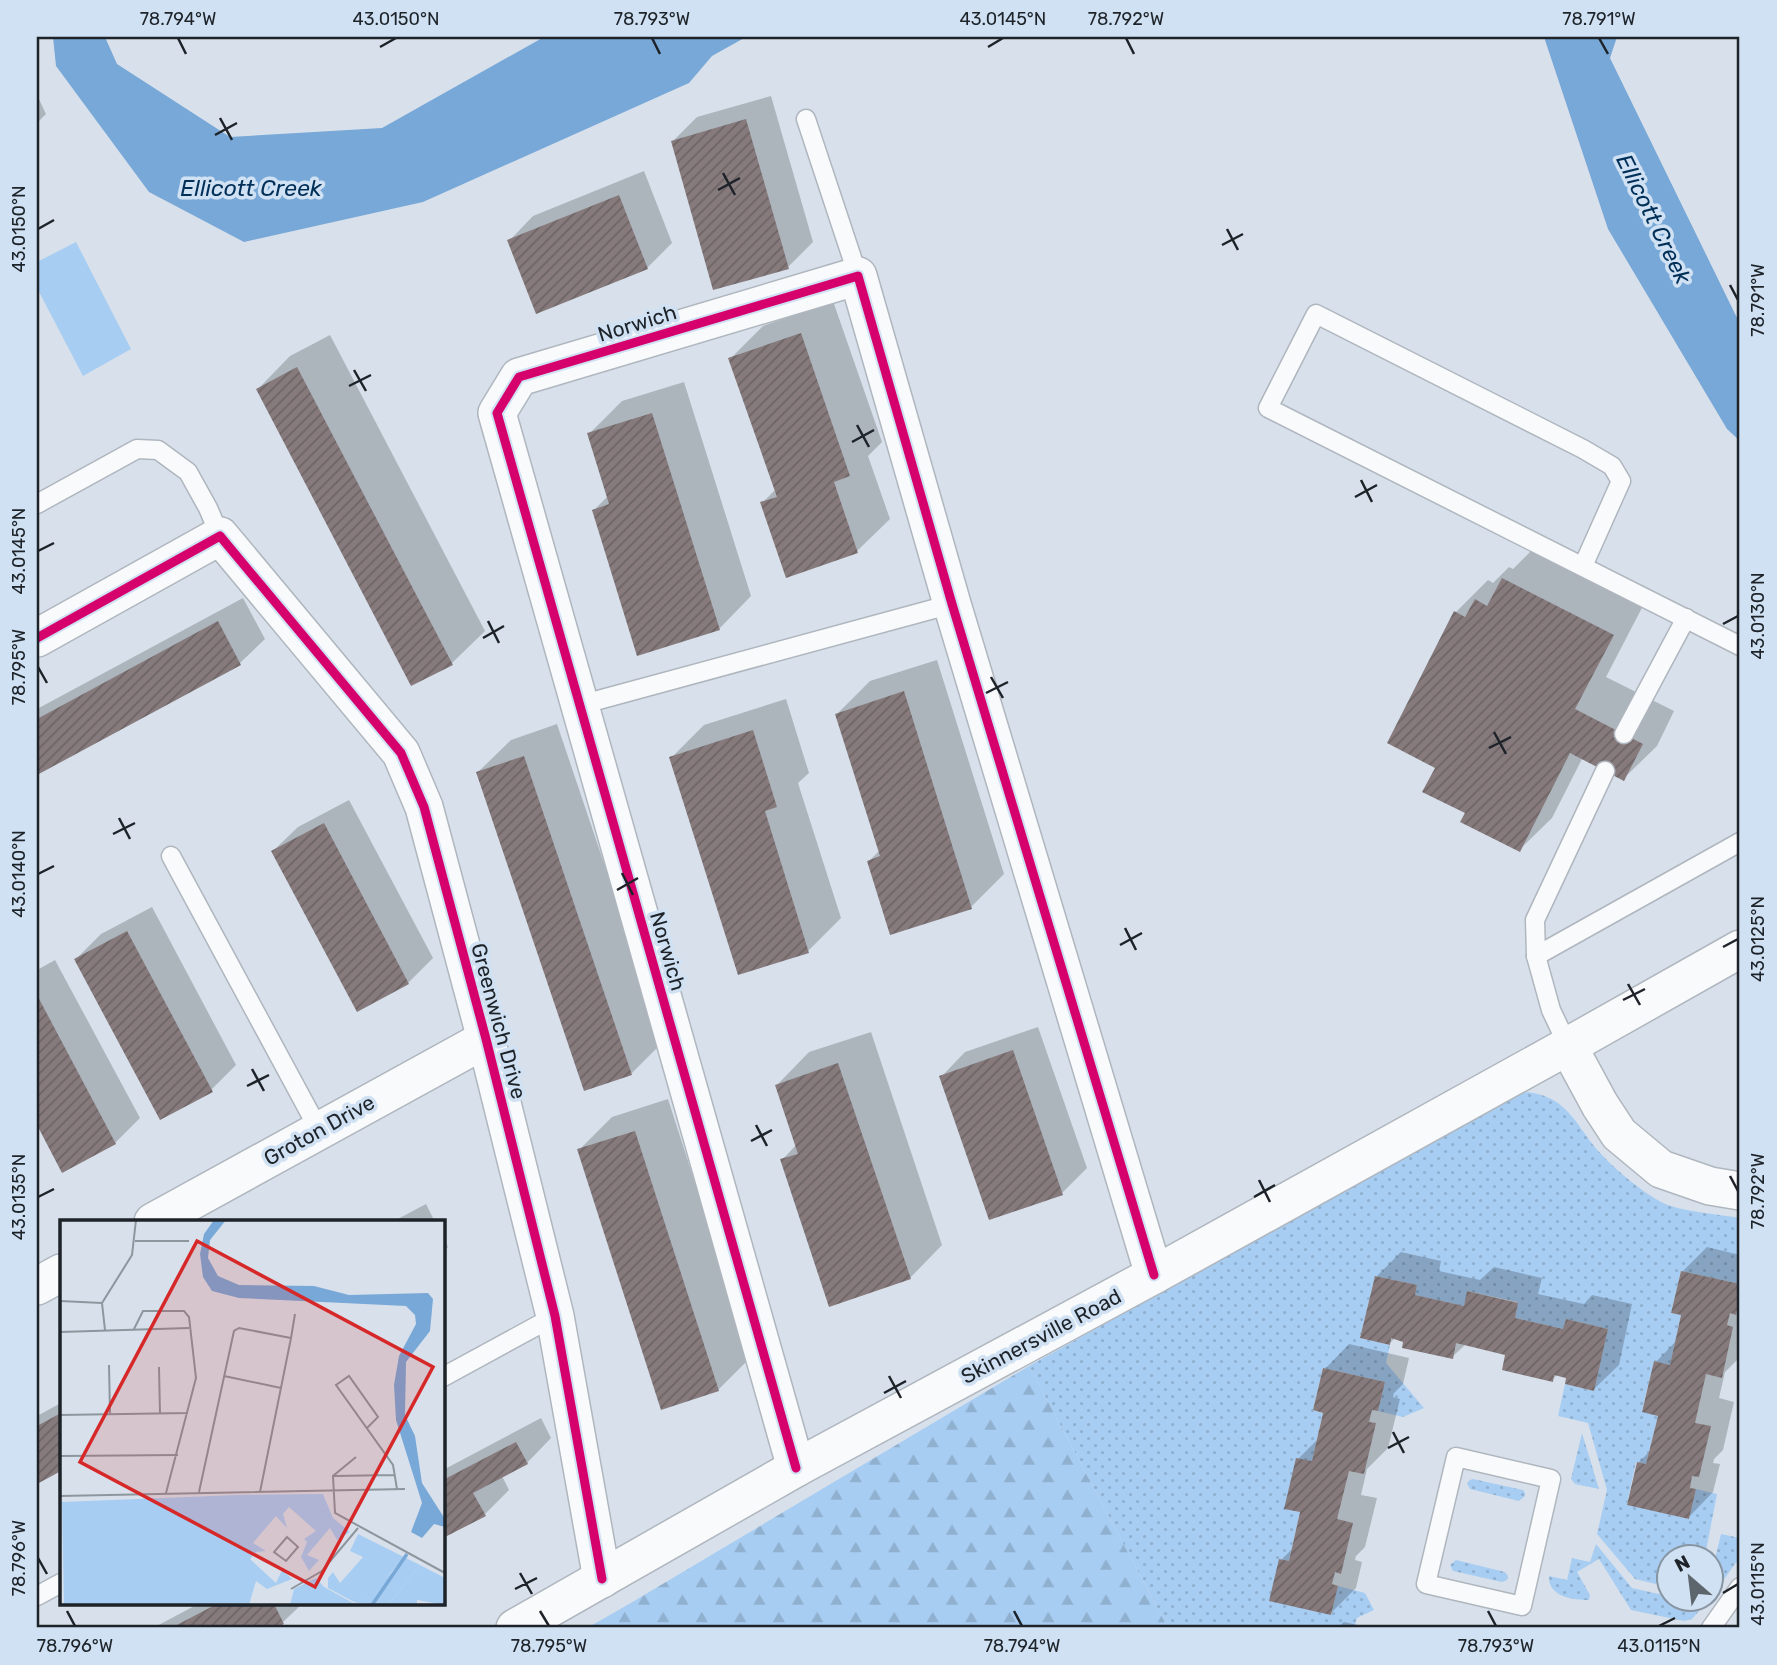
<svg xmlns="http://www.w3.org/2000/svg" width="1777" height="1665" font-family="Rubik,sans-serif">
  <style>
    .grass { fill: url(#grass-dots) }
    .forest { fill: url(#forest-firs) }
    .green { fill: #a8cdf2 }
    .water { fill: #78a8d7 }
    .shadow { fill: #0003 }
    .building { fill: url(#building-hatch) }
    .lines { fill: none; stroke-linecap: round; stroke-linejoin: round }
    .service-casing { stroke: #afb6be; stroke-width: 21 }
    .minor-casing { stroke: #afb6be; stroke-width: 40 }
    .service { stroke: #f9fafc; stroke-width: 18 }
    .minor { stroke: #f9fafc; stroke-width: 37 }
    .cycleway-casing { stroke: #d0e1f3; stroke-width: 13 }
    .cycleway { stroke: #d6006c; stroke-width: 9 }
    .ticks { fill: none; stroke: #1d2329; stroke-width: 2.5 }
    .labels { text-anchor: middle; dominant-baseline: central; stroke-width: 7; stroke-linejoin: round; paint-order: stroke }
    .street-label { font-size: 21px; fill: #1d2329; stroke: #d0e1f3 }
    .water-label { font-size: 23px; font-style: italic; fill: #002f58; stroke: #d0e1f3 }
    .inset-river { fill: none; stroke: #78a8d7; stroke-width: 3.5 }
    .inset-road { fill: none; stroke: #8d959d; stroke-width: 2 }
    .view { fill: #d62828; fill-opacity: 0.15; stroke: #d62828; stroke-width: 3.5 }
    .inset-edge { fill: none; stroke: #1d2329; stroke-width: 3.5 }
    .neatline { fill: none; stroke: #1d2329; stroke-width: 2.5 }
    .ticks-label { font-size: 18px; text-anchor: middle; fill: #1d2329 }
  </style>
  <defs>
    <pattern id="grass-dots" width="8" height="8" patternUnits="userSpaceOnUse" patternTransform="scale(1.75)"><rect width="8" height="8" fill="#a8cdf2"/><path d="M2 2h.1M6 6h.1" fill="none" stroke="#90b0d0" stroke-width="1.8" stroke-linecap="round"/></pattern>
    <pattern id="forest-firs" width="22" height="20" patternUnits="userSpaceOnUse" patternTransform="scale(1.75)"><rect width="22" height="20" fill="#a8cdf2"/><path d="M5 1l3.5 6h-7zM16 11l3.5 6h-7z" fill="#90b0d0"/></pattern>
    <pattern id="building-hatch" width="6" height="6" patternUnits="userSpaceOnUse" patternTransform="scale(1.75)"><rect width="6" height="6" fill="#867a7c"/><path d="M-1 1l2-2M0 6l6-6M5 7l2-2" fill="none" stroke="#6d6466"/></pattern>
  </defs>
  <rect width="100%" height="100%" fill="#d8e1eb"/>
  <g class="grass">
    <path d="M1528,1092C1571,1098 1576,1128 1602,1155C1619,1173 1640,1190 1661,1202C1681,1212 1718,1214 1740,1218V1284L1681,1271L1671,1313L1681,1315L1670,1365L1654,1361L1642,1411L1658,1416L1646,1464L1636,1462L1627,1504L1689,1519L1696,1489L1717,1494L1705,1556H1668V1587L1635,1579L1597,1534L1607,1490L1588,1423L1558,1416L1565,1384L1594,1391L1608,1329L1566,1319L1563,1329L1515,1318L1518,1302L1468,1291L1464,1306L1415,1295L1417,1285L1375,1276L1360,1338L1390,1345L1386,1363L1424,1408L1403,1417L1378,1411L1385,1382L1323,1368L1313,1410L1323,1413L1312,1461L1285,1509L1300,1512L1289,1561L1279,1559L1331,1615L1338,1586L1365,1593L1374,1610L1357,1618L1354,1628H1168L1029,1366L1518,1094Z"/>
    <polygon points="1582,1433 1599,1489 1575,1484 1571,1479"/>
    <polygon points="1473,1479 1523,1490 1525,1493 1525,1496 1519,1501 1470,1489 1467,1483 1470,1480"/>
    <polygon points="1721,1534 1740,1538 1740,1557 1712,1596 1711,1595 1711,1575"/>
    <path d="M1596,1544L1632,1588L1668,1596V1598L1681,1599L1693,1601L1699,1611L1692,1619L1684,1621L1631,1610L1599,1559L1577,1572L1590,1595L1589,1600C1573,1600 1548,1597 1549,1576L1567,1580L1572,1558L1590,1562Z"/>
    <polygon points="1456,1560 1505,1572 1508,1576 1507,1580 1502,1582 1453,1571 1450,1565"/>
  </g>
  <polygon class="forest" points="1029,1366 1168,1628 587,1628 629,1604"/>
  <polygon class="green" points="76,242 131,349 83,376 37,288 37,262"/>
  <g class="water">
    <polygon points="53,37 105,37 117,64 230,137 382,128 544,37 746,37 712,56 689,83 423,202 244,242 149,192 56,66"/>
    <polygon points="1545,37 1617,37 1610,58 1740,324 1740,441 1727,429 1608,229 1545,40"/>
  </g>
  <g class="shadow">
    <polygon points="37,95 46,114 37,123"/>
    <polygon points="771,96 813,242 788,267 673,141 697,117"/>
    <polygon points="644,171 672,243 647,268 509,241 533,216"/>
    <polygon points="833,301 882,442 868,456 890,519 857,551 762,503 776,489 730,359 763,326"/>
    <polygon points="330,335 485,631 452,663 412,684 258,389 290,356"/>
    <polygon points="684,382 751,596 719,629 594,510 609,495 589,434 622,401"/>
    <polygon points="1536,546 1645,602 1606,677 1674,711 1657,746 1624,778 1583,757 1552,818 1519,850 1467,812 1438,767 1456,612 1488,580 1493,583 1509,567 1513,569"/>
    <polygon points="243,598 265,639 240,663 37,773 37,709"/>
    <polygon points="937,660 1004,874 971,907 869,861 880,850 837,714 870,681"/>
    <polygon points="786,699 809,773 798,783 841,918 808,951 671,758 704,725"/>
    <polygon points="557,724 664,1041 631,1074 478,772 511,740"/>
    <polygon points="349,800 433,958 408,983 273,851 298,827"/>
    <polygon points="152,907 236,1065 211,1090 76,959 101,934"/>
    <polygon points="55,960 140,1118 115,1143 63,1170 37,1121 37,970"/>
    <polygon points="1038,1027 1087,1168 1062,1193 941,1077 965,1052"/>
    <polygon points="871,1032 942,1245 910,1278 782,1160 796,1145 777,1085 809,1052"/>
    <polygon points="668,1099 751,1357 718,1390 579,1150 612,1117"/>
    <polygon points="426,1204 435,1222 392,1222"/>
    <polygon points="443,1236 448,1247 443,1253"/>
    <polygon points="1707,1247 1740,1255 1740,1357 1725,1372 1719,1398 1734,1402 1723,1450 1714,1459 1713,1463 1720,1464 1713,1492 1689,1517 1638,1463 1652,1449 1660,1414 1656,1362 1677,1340 1683,1314 1682,1272"/>
    <polygon points="1401,1252 1441,1261 1439,1271 1480,1280 1494,1267 1542,1278 1538,1294 1584,1304 1592,1295 1632,1304 1619,1365 1594,1389 1568,1377 1557,1375 1552,1380 1507,1353 1466,1344 1452,1357 1395,1338 1390,1343 1376,1277"/>
    <polygon points="1349,1344 1409,1358 1403,1384 1394,1393 1393,1397 1400,1399 1388,1448 1367,1469 1361,1495 1377,1498 1365,1547 1356,1556 1355,1560 1362,1562 1356,1588 1331,1613 1281,1560 1294,1547 1302,1511 1298,1459 1319,1438 1325,1411 1325,1369"/>
    <polygon points="61,1403 61,1469 37,1482 37,1416"/>
    <polygon points="541,1418 551,1438 527,1463 502,1476 509,1490 484,1515 443,1537 443,1470"/>
    <polygon points="198,1604 302,1604 283,1622 272,1628 153,1628"/>
    <polygon points="1344,1622 1371,1628 1337,1628"/>
  </g>
  <g class="building">
    <polygon points="746,119 789,269 713,290 671,141"/>
    <polygon points="619,195 648,269 536,314 507,240"/>
    <polygon points="801,333 850,476 834,482 858,553 786,578 760,502 777,497 728,358"/>
    <polygon points="297,367 453,665 411,686 256,389"/>
    <polygon points="652,413 720,630 637,656 592,510 609,504 587,433"/>
    <polygon points="1502,578 1614,635 1575,709 1643,744 1624,781 1570,753 1520,852 1460,822 1465,813 1422,792 1435,768 1387,743 1454,611 1465,617 1475,599 1487,606"/>
    <polygon points="218,621 241,665 37,775 37,719"/>
    <polygon points="904,691 972,909 890,935 867,861 880,856 835,714"/>
    <polygon points="753,730 777,807 765,811 809,953 738,975 669,757"/>
    <polygon points="524,756 632,1075 584,1091 476,772"/>
    <polygon points="324,823 409,984 357,1012 271,851"/>
    <polygon points="127,931 213,1092 160,1120 74,959"/>
    <polygon points="37,995 116,1144 62,1173 37,1125"/>
    <polygon points="1013,1050 1063,1195 989,1220 939,1076"/>
    <polygon points="838,1063 911,1279 829,1307 780,1159 798,1154 775,1085"/>
    <polygon points="635,1131 719,1391 661,1410 577,1149"/>
    <polygon points="1681,1271 1740,1284 1740,1297 1736,1315 1730,1313 1727,1325 1733,1327 1722,1378 1706,1374 1695,1423 1711,1426 1699,1477 1692,1476 1690,1488 1696,1489 1689,1519 1627,1505 1637,1462 1646,1464 1658,1416 1642,1412 1654,1361 1670,1365 1681,1315 1671,1313"/>
    <polygon points="1375,1276 1417,1285 1415,1295 1464,1306 1467,1291 1518,1303 1515,1318 1563,1329 1566,1319 1608,1329 1594,1391 1565,1384 1566,1378 1554,1375 1553,1382 1502,1370 1505,1355 1456,1343 1453,1359 1402,1348 1403,1342 1391,1338 1390,1345 1360,1338"/>
    <polygon points="1323,1368 1385,1382 1378,1411 1372,1410 1369,1422 1376,1423 1364,1474 1349,1471 1337,1519 1353,1523 1341,1574 1335,1572 1332,1584 1338,1586 1331,1615 1269,1601 1279,1559 1289,1561 1300,1512 1284,1509 1296,1458 1312,1461 1323,1413 1313,1410"/>
    <polygon points="61,1413 61,1471 37,1484 37,1426"/>
    <polygon points="516,1442 528,1464 473,1493 486,1516 443,1538 443,1480"/>
    <polygon points="217,1604 274,1604 284,1624 276,1628 171,1628"/>
  </g>
  <g class="lines">
    <defs>
      <g id="service">
        <polyline points="806,119 858,276"/>
        <polyline points="37,504 137,449 158,450 188,472 208,508 220,536"/>
        <polyline points="1583,566 1621,481 1612,466 1583,449 1316,314 1268,408 1740,646"/>
        <polyline points="580,705 952,604"/>
        <polyline points="1624,734 1686,618"/>
        <polyline points="171,856 319,1130"/>
        <polyline points="1536,956 1740,842"/>
        <polyline points="1568,1046 1551,1010 1536,956 1535,920 1605,771"/>
        <polyline points="443,1377 555,1316"/>
        <polygon points="1456,1457 1551,1479 1522,1606 1426,1584"/>
        <polyline points="37,1596 61,1583"/>
        <polyline points="1711,1628 1740,1587"/>
      </g>
      <g id="minor">
        <polyline points="37,638 220,536 401,753 424,807 486,1039 555,1316 602,1579"/>
        <polyline points="1568,1046 1600,1105 1619,1134 1661,1169 1710,1186 1740,1191"/>
        <polyline points="153,1222 486,1039"/>
        <polyline points="37,1286 61,1273"/>
        <polyline points="796,1468 497,413 519,377 858,276 952,604 1154,1275"/>
        <polyline points="515,1628 796,1468 1154,1275 1568,1046 1740,949"/>
      </g>
    </defs>
    <use href="#service" class="service-casing"/>
    <use href="#minor" class="minor-casing"/>
    <use href="#service" class="service"/>
    <use href="#minor" class="minor"/>
    <defs>
      <g id="cycleway">
        <polyline points="37,638 220,536 401,753 424,807 486,1039 555,1316 602,1579"/>
        <polyline points="796,1468 497,413 519,377 858,276 952,604 1154,1275"/>
      </g>
    </defs>
    <use href="#cycleway" class="cycleway-casing"/>
    <use href="#cycleway" class="cycleway"/>
  </g>
  <path class="ticks" d="M178,38L186,54M652,38L660,54M1126,38L1134,54M1599,38L1608,54M380,47L396,38M988,47L1003,38M220,118L232,140M215,135L237,123M723,173L735,195M718,190L740,178M38,229L54,220M1227,229L1238,250M1222,245L1243,234M1730,285L1738,300M354,370L366,391M349,386L371,375M857,425L869,447M852,442L874,430M1361,480L1372,502M1355,497L1377,485M38,551L54,543M488,621L499,643M1723,624L1738,616M483,638L504,626M38,667L47,683M991,677L1003,698M986,693L1008,682M1494,732L1506,754M1489,748L1511,737M119,818L130,839M113,834L135,823M622,873L633,895M38,874L54,866M617,890L638,878M1125,928L1136,950M1120,945L1142,933M1723,947L1738,939M1628,984L1640,1005M1623,1000L1645,989M252,1069L264,1091M247,1086L269,1075M756,1125L767,1146M751,1141L772,1130M1730,1176L1738,1191M1259,1180L1270,1202M38,1197L54,1189M1254,1197L1275,1185M889,1376L901,1398M884,1393L906,1381M1393,1432L1404,1453M1388,1448L1409,1437M38,1558L47,1574M520,1573L532,1594M515,1589L537,1578M1723,1593L1738,1584M67,1611L75,1626M540,1611L549,1626M1014,1611L1022,1626M1488,1611L1496,1626M1659,1626L1675,1618"/>
  <g class="labels">
    <g class="street-label">
      <text transform="translate(637 323) rotate(-17)">Norwich</text>
      <text transform="translate(668 951) rotate(74)">Norwich</text>
      <text transform="translate(499 1021) rotate(75)">Greenwich Drive</text>
      <text transform="translate(319 1130) rotate(-29)">Groton Drive</text>
      <text transform="translate(1041 1336) rotate(-28)">Skinnersville Road</text>
    </g>
    <g class="water-label">
      <text x="251" y="188">Ellicott Creek</text>
      <text transform="translate(1654 219) rotate(64)">Ellicott Creek</text>
    </g>
  </g>
  <g transform="translate(60 1220)">
    <rect width="385" height="385" fill="#d8e1eb"/>
    <path d="M177,275L263,274L273,298L290,312L277,320L270,308L247,335L259,340L249,351L241,337L247,322L244,319L256,311L229,287L223,294L227,308L216,296L193,323L206,331L196,332L190,339L216,363L222,350L232,359L207,369L196,361L189,385H177ZM298,314L344,337L325,360L296,383L268,368V358L273,352L280,363L303,337L290,331ZM360,345L385,358V385L357,380V385H328ZM256,358L264,367L295,384L230,385L234,369Z" fill="#a8cdf2"/>
    <path d="M177,275V385H4L2,282ZM344,337L360,345L328,385L296,383L332,353Z" fill="#a8cdf2"/>
    <path d="M154,0H166L150,20L148,38L158,56L179,65L254,66L289,75L368,73L373,79L370,111L346,142L345,195L355,216L362,263L385,299V307L374,304L362,318L351,312L362,283L336,200L334,165L339,136L356,104L355,95L346,86L179,78L152,71L143,57L140,34L144,14Z" fill="#78a8d7"/>
    <path class="inset-river" d="M312,385L347,334"/>
    <path class="inset-road" d="M75,21H129M0,81L42,83M74,109L83,91H124L129,97L136,158L106,273M45,110L42,83L72,35L76,0M0,112L129,108M231,118L235,94M49,145L50,194M99,147L100,194M164,156L221,168M0,195L128,193M307,208L318,197L289,156L276,165L333,245L337,269M0,236L118,235M296,237L273,256L275,293L385,353M273,256L335,255M139,272L174,111L179,108L231,118L200,272M0,276L345,269M227,317L238,327L226,341L214,332ZM231,369L262,351L298,308"/>
    <path class="view" d="M137,21L373,147L255,367L20,242Z"/>
    <rect width="385" height="385" class="inset-edge"/>
  </g>
  <rect width="1777" height="1665" fill="none" stroke="#d0e1f3" stroke-width="77"/>
  <g transform="translate(1690 1578) rotate(332)"><circle r="33" fill="#d0e1f3" stroke="#8895a2" stroke-width="2"/>
  <path d="M0-5L12 26L0 18L-12 26Z" fill="#5e666d"/>
  <text y="-10" font-size="19" font-weight="bold" text-anchor="middle" fill="#1d2329">N</text>
  </g>
  <rect x="38" y="38" width="1700" height="1588" class="neatline"/>
  <g class="ticks-label">
    <text x="178" y="25">78.794°W</text>
    <text x="396" y="25">43.0150°N</text>
    <text x="652" y="25">78.793°W</text>
    <text x="1003" y="25">43.0145°N</text>
    <text x="1126" y="25">78.792°W</text>
    <text x="1599" y="25">78.791°W</text>
    <text transform="translate(19 229) rotate(-90)" y="6">43.0150°N</text>
    <text transform="translate(1758 300) rotate(-90)" y="6">78.791°W</text>
    <text transform="translate(19 551) rotate(-90)" y="6">43.0145°N</text>
    <text transform="translate(1758 616) rotate(-90)" y="6">43.0130°N</text>
    <text transform="translate(19 667) rotate(-90)" y="6">78.795°W</text>
    <text transform="translate(19 874) rotate(-90)" y="6">43.0140°N</text>
    <text transform="translate(1758 939) rotate(-90)" y="6">43.0125°N</text>
    <text transform="translate(1758 1191) rotate(-90)" y="6">78.792°W</text>
    <text transform="translate(19 1197) rotate(-90)" y="6">43.0135°N</text>
    <text transform="translate(19 1558) rotate(-90)" y="6">78.796°W</text>
    <text transform="translate(1758 1584) rotate(-90)" y="6">43.0115°N</text>
    <text x="75" y="1652">78.796°W</text>
    <text x="549" y="1652">78.795°W</text>
    <text x="1022" y="1652">78.794°W</text>
    <text x="1496" y="1652">78.793°W</text>
    <text x="1659" y="1652">43.0115°N</text>
  </g>
</svg>
